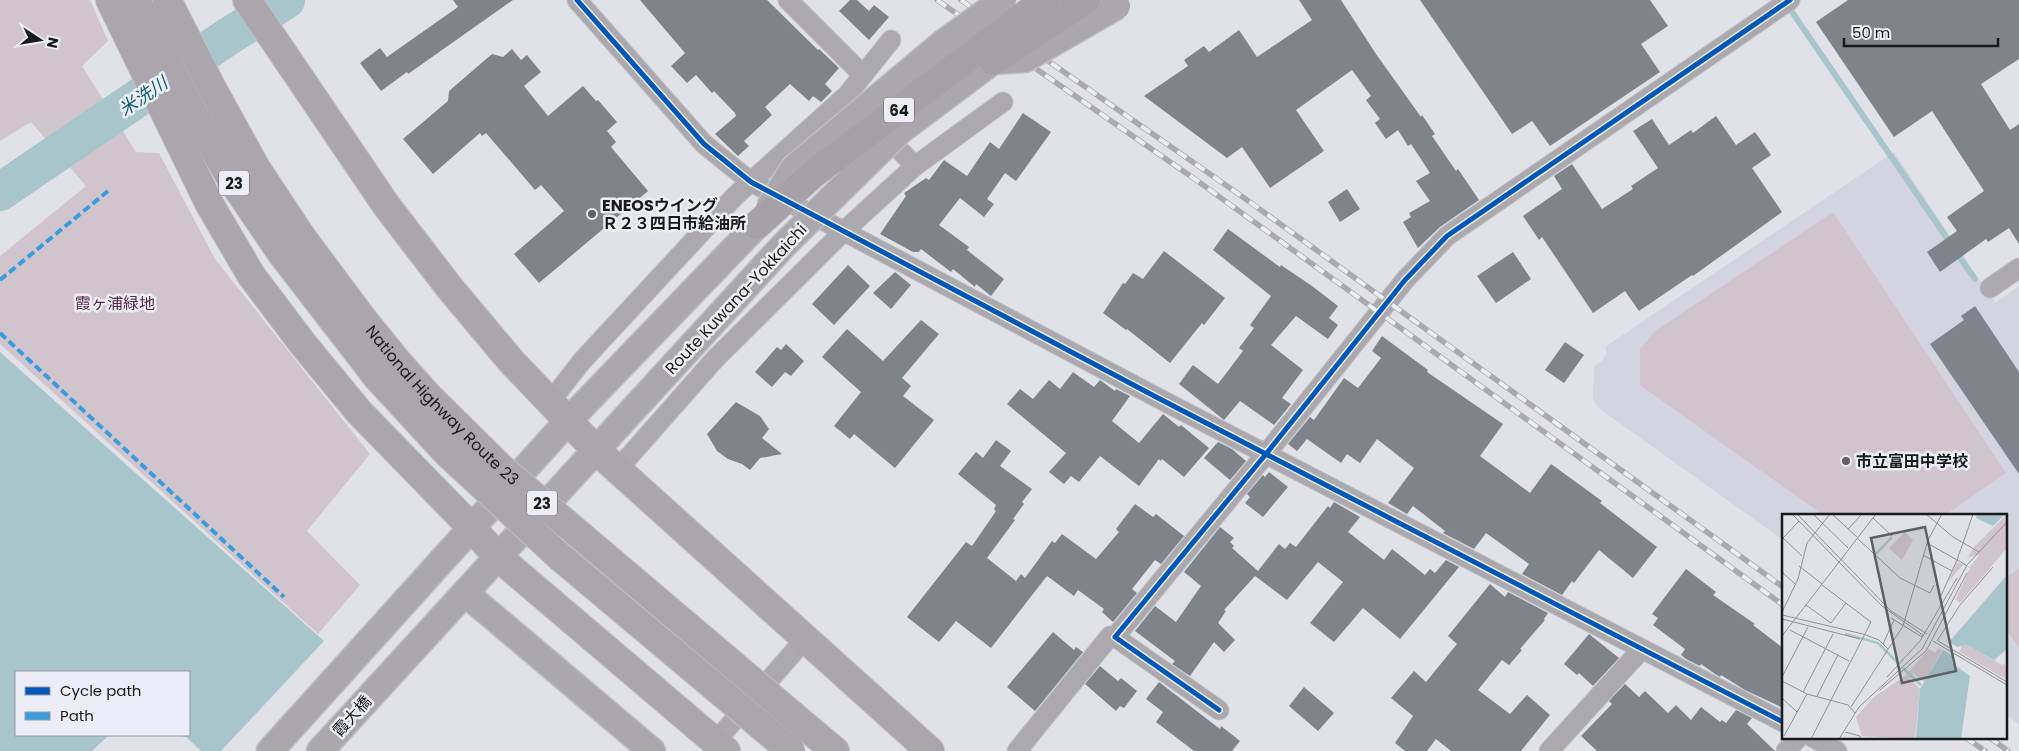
<svg xmlns="http://www.w3.org/2000/svg" width="2019" height="751" font-family="Poppins,'Noto Sans JP',sans-serif">
  <style>
    .built { fill: #d4d4e0 }
    .green { fill: #d0c5cc }
    .water { fill: #a8c5cc }
    .lines { fill: none; stroke-linecap: round; stroke-linejoin: round }
    .stream { stroke: #a8c5cc; stroke-width: 6 }
    .river { stroke: #a8c5cc; stroke-width: 38 }
    .building { fill: #7f848a }
    .street-casing { stroke: #bebfc2; stroke-width: 21 }
    .secondary-casing { stroke: #bebfc2; stroke-width: 29 }
    .highway-casing { stroke: #bebfc2; stroke-width: 30 }
    .street { stroke: #aba9ad; stroke-width: 19 }
    .secondary { stroke: #aba8ad; stroke-width: 26 }
    .highway { stroke: #aaa6ac; stroke-width: 28 }
    .rail-casing { stroke: #aaa9ad; stroke-width: 5.5 }
    .rail { stroke: #ecedf6; stroke-width: 4; stroke-dasharray: 11; stroke-linecap: butt }
    .secondary-bridge-casing { stroke: #bebfc2; stroke-width: 29; stroke-linecap: butt }
    .primary-bridge-casing { stroke: #bebfc2; stroke-width: 30; stroke-linecap: butt }
    .highway-bridge-casing { stroke: #bebfc2; stroke-width: 30; stroke-linecap: butt }
    .secondary-bridge { stroke: #aba8ad; stroke-width: 26 }
    .primary-bridge { stroke: #a5a1a7; stroke-width: 28 }
    .highway-bridge { stroke: #aaa6ac; stroke-width: 28 }
    .quiet { stroke: #3b9bdf; stroke-width: 4; stroke-dasharray: 8 4; stroke-linecap: butt }
    .cycleway-casing { stroke: #ecedf6; stroke-width: 8 }
    .cycleway { stroke: #0057b8; stroke-width: 5 }
    .poi-dot { fill: #5f6064; stroke: #ecedf6; stroke-width: 2 }
    .labels { text-anchor: middle; dominant-baseline: central; stroke-width: 5; stroke-linejoin: round; paint-order: stroke }
    .shield { fill: #ecedf6; stroke: #58595e; stroke-width: 1 }
    .shield-label { font-size: 15px; font-weight: bold; fill: #191a1d }
    .poi-label { font-size: 16px; font-weight: bold; fill: #191a1d; stroke: #ecedf6; text-anchor: start }
    .street-label { font-size: 16px; fill: #191a1d; stroke: #ecedf6 }
    .park-label { font-size: 16px; fill: #582940; stroke: #ecedf6 }
    .water-label { font-size: 18px; font-style: italic; fill: #0f616f; stroke: #ecedf6 }
    .inset-river { fill: none; stroke: #a8c5cc; stroke-width: 2.5 }
    .inset-road { fill: none; stroke: #919296; stroke-width: 1 }
    .view { fill: #5f6064; fill-opacity: 0.15; stroke: #5f6064; stroke-width: 2.5 }
    .inset-edge { fill: none; stroke: #191a1d; stroke-width: 2.5 }
  </style>
  <rect width="100%" height="100%" fill="#e1e2e7"/>
  <polygon class="built" points="1894,152 1995,303 2019,286 2019,724 2005,714 2005,515 1783,515 1783,540 1597,407 1593,399 1594,366 1602,361 1607,351 1605,347"/>
  <g class="green">
    <polygon points="0,0 90,0 108,41 82,66 136,152 159,153 215,259 370,454 307,531 360,585 318,634 0,344 0,256 86,186 31,122 0,141"/>
    <polygon points="1833,212 2006,473 1945,515 1823,515 1640,385 1640,349 1655,331"/>
    <polygon points="2019,568 2019,647 2005,629 2005,578"/>
  </g>
  <polygon class="water" points="0,352 324,641 221,751 201,751 186,737 175,735 189,735 189,672 16,672 16,735 109,735 92,751 0,751"/>
  <g class="lines">
    <g class="stream">
      <polyline points="1792,12 1951,244"/>
      <polyline points="1956,252 1975,279"/>
    </g>
    <polyline class="river" points="0,192 229,36 286,0"/>
  </g>
  <g class="building">
    <polygon points="453,0 513,0 408,74 407,72 381,91 360,63 380,48 387,57 458,7"/>
    <polygon points="640,0 767,0 818,50 819,49 839,68 825,84 832,91 821,102 813,96 809,101 790,84 765,107 772,115 744,141 749,146 738,156 715,134 736,116 735,113 714,91 712,93 696,75 687,83 671,66 685,53"/>
    <polygon points="850,0 857,0 869,11 874,5 889,17 869,40 839,11"/>
    <polygon points="1299,0 1341,0 1376,54 1421,117 1422,115 1435,134 1432,136 1456,171 1458,169 1479,200 1440,227 1418,248 1403,222 1411,217 1409,213 1430,201 1416,181 1430,173 1411,144 1408,146 1398,130 1386,139 1375,123 1380,119 1366,100 1371,96 1352,70 1296,110 1324,151 1270,188 1242,147 1227,158 1144,96 1188,66 1184,60 1204,46 1209,52 1239,30 1257,57 1312,20"/>
    <polygon points="1420,0 1650,0 1668,26 1641,44 1660,72 1550,146 1532,121 1512,134"/>
    <polygon points="1848,0 2019,0 2019,59 1981,84 2010,130 2019,124 2019,244 2009,228 1988,242 1986,239 1940,272 1927,252 1957,231 1947,217 1984,191 1932,111 1894,137 1816,22"/>
    <polygon points="512,49 521,60 527,55 541,72 524,86 548,116 583,86 596,101 598,100 617,122 607,131 616,142 611,147 648,191 539,283 514,254 564,211 541,185 535,190 486,133 482,136 480,133 433,174 403,139 448,101 449,91 492,54 503,57"/>
    <polygon points="1023,113 1051,132 1016,181 1005,173 987,199 994,204 984,217 960,198 939,225 969,247 967,250 1004,279 991,296 976,284 975,287 953,269 951,272 921,249 919,252 913,252 880,234 906,196 904,193 926,178 929,180 944,160 967,176 990,142 999,149"/>
    <polygon points="1716,116 1736,145 1755,132 1771,155 1752,168 1782,212 1693,276 1692,275 1639,311 1625,291 1593,313 1542,237 1539,240 1523,216 1562,189 1554,176 1572,164 1602,209 1633,189 1631,186 1658,168 1633,131 1652,119 1669,145 1691,130 1693,133"/>
    <polygon points="1347,189 1360,209 1340,222 1328,202"/>
    <polygon points="1228,229 1280,267 1281,265 1312,286 1338,306 1329,318 1338,325 1328,339 1296,316 1271,345 1303,370 1282,398 1291,404 1274,425 1240,401 1224,420 1179,384 1193,365 1218,384 1243,351 1239,348 1254,328 1250,325 1271,296 1213,250"/>
    <polygon points="1164,251 1225,298 1204,325 1202,323 1170,363 1127,329 1126,330 1103,313 1123,283 1125,284 1133,273 1143,279"/>
    <polygon points="1513,252 1531,279 1496,303 1477,276"/>
    <polygon points="848,265 870,286 834,325 812,304"/>
    <polygon points="895,272 911,285 891,309 873,293"/>
    <polygon points="1975,306 2019,372 2019,474 1930,344 1964,320 1961,316"/>
    <polygon points="921,320 939,334 902,378 911,386 903,396 934,420 895,468 854,434 850,439 834,426 861,392 822,357 847,329 883,361"/>
    <polygon points="1382,336 1428,370 1427,372 1503,424 1480,456 1530,493 1551,464 1602,501 1600,503 1657,547 1633,578 1599,550 1574,583 1572,581 1562,595 1522,574 1529,564 1486,533 1474,549 1443,533 1445,531 1413,506 1407,514 1388,503 1414,468 1377,439 1360,463 1347,454 1341,463 1307,439 1297,451 1288,444 1310,417 1314,420 1344,378 1358,388 1381,358 1372,351"/>
    <polygon points="1565,342 1584,355 1564,383 1545,370"/>
    <polygon points="786,344 804,361 791,376 785,372 772,387 755,372 777,347 781,350"/>
    <polygon points="1073,372 1094,387 1100,380 1115,391 1116,389 1130,396 1112,421 1139,443 1163,414 1179,427 1181,425 1209,448 1184,477 1162,459 1161,461 1159,459 1139,486 1100,456 1079,482 1071,476 1064,484 1049,472 1066,453 1007,404 1020,389 1033,399 1049,380 1060,389"/>
    <polygon points="736,402 760,416 769,429 762,438 782,454 760,458 750,470 742,464 728,459 717,451 707,434"/>
    <polygon points="996,440 1011,451 1000,466 1032,489 1022,502 1024,504 1013,519 1015,520 987,558 1016,581 1021,574 1025,578 1052,541 1055,543 1062,534 1096,559 1119,532 1116,529 1135,504 1153,517 1156,514 1184,536 1161,564 1155,560 1132,589 1137,593 1113,622 1102,612 1104,609 1078,590 1074,596 1047,576 991,648 956,621 939,642 907,617 966,542 972,546 996,511 994,509 996,505 958,474 976,452 983,458"/>
    <polygon points="1218,442 1232,449 1246,461 1230,480 1204,458"/>
    <polygon points="1269,472 1288,487 1263,517 1245,503 1250,497 1247,494 1263,475 1265,477"/>
    <polygon points="1334,502 1360,517 1348,532 1384,560 1392,549 1425,575 1430,569 1435,573 1446,560 1459,567 1400,639 1363,608 1334,642 1310,623 1343,582 1318,562 1287,600 1255,576 1224,610 1226,611 1218,623 1235,640 1224,652 1214,642 1190,676 1172,664 1175,661 1135,631 1155,606 1176,622 1201,586 1184,572 1220,527 1234,538 1230,542 1234,546 1232,548 1258,571 1279,544 1285,549 1290,543 1296,547 1328,506 1330,508"/>
    <polygon points="1686,569 1716,592 1713,595 1755,624 1753,625 1783,648 1783,708 1745,690 1721,675 1720,677 1715,674 1701,664 1700,666 1686,659 1681,655 1685,649 1653,625 1658,618 1652,614"/>
    <polygon points="1490,584 1505,597 1508,592 1548,613 1544,619 1545,620 1520,649 1522,650 1509,665 1502,660 1478,690 1510,714 1527,695 1550,715 1521,751 1451,751 1436,739 1427,751 1405,751 1395,743 1413,716 1391,698 1414,671 1426,682 1457,644 1448,636"/>
    <polygon points="1053,632 1074,650 1076,647 1083,652 1035,711 1007,687"/>
    <polygon points="1589,634 1619,658 1593,686 1579,673 1577,675 1564,664"/>
    <polygon points="1100,666 1118,681 1121,678 1137,691 1124,708 1120,706 1116,711 1085,684"/>
    <polygon points="1159,682 1220,729 1221,726 1240,741 1232,751 1194,751 1156,722 1163,712 1146,699"/>
    <polygon points="1625,684 1639,697 1645,691 1668,713 1676,705 1691,720 1701,707 1720,722 1722,720 1726,723 1736,710 1752,718 1747,724 1775,751 1597,751 1581,736 1612,704 1609,701"/>
    <polygon points="1304,687 1334,713 1318,731 1289,706"/>
  </g>
  <g class="lines">
    <defs>
      <g id="street">
        <polyline points="577,0 704,144 751,182 1158,398 1783,722"/>
        <polyline points="788,0 863,75"/>
        <polyline points="881,131 915,166"/>
        <polyline points="1990,288 2019,268"/>
        <polyline points="550,402 582,361 735,196 847,95 891,40"/>
        <polyline points="618,469 715,359 844,231 915,166 1003,102"/>
        <polyline points="1219,710 1115,637 1266,454 1405,280 1447,236 1790,0"/>
        <polyline points="1812,737 1837,751"/>
        <polyline points="715,742 805,639"/>
        <polyline points="1017,751 1110,636"/>
        <polyline points="1549,751 1642,649"/>
        <polyline points="1786,751 1799,737"/>
      </g>
      <g id="secondary">
        <polyline points="465,593 652,751"/>
        <polyline points="270,751 568,421 757,225"/>
        <polyline points="320,751 784,245"/>
      </g>
      <g id="highway">
        <polyline points="110,0 210,205 251,275 303,344 359,412 471,527 498,557 726,751"/>
        <polyline points="136,0 191,109 233,182 282,254"/>
        <polyline points="167,0 213,90 256,168 301,236"/>
        <polyline points="247,0 386,205 449,287 511,361 597,451 930,751"/>
        <polyline points="817,736 835,751"/>
      </g>
    </defs>
    <use href="#street" class="street-casing"/>
    <use href="#secondary" class="secondary-casing"/>
    <use href="#highway" class="highway-casing"/>
    <use href="#street" class="street"/>
    <use href="#secondary" class="secondary"/>
    <use href="#highway" class="highway"/>
    <defs>
      <g id="rail">
        <polyline points="937,0 1199,182 1783,605"/>
        <polyline points="961,0 1247,200 1783,587"/>
        <polyline points="1965,737 1985,751"/>
        <polyline points="1989,737 2008,751"/>
      </g>
    </defs>
    <use href="#rail" class="rail-casing"/>
    <use href="#rail" class="rail"/>
    <defs>
      <g id="secondary-bridge">
        <polyline points="769,208 794,168 943,43 1003,0"/>
        <polyline points="784,245 901,130 993,61 1025,59 1117,6"/>
      </g>
      <g id="primary-bridge">
        <polyline points="993,61 1086,0"/>
        <polyline points="757,225 813,174 1045,0"/>
      </g>
      <g id="highway-bridge">
        <path id="s1" d="M301,236L362,318L396,360L429,397L502,469L817,736"/>
        <polyline points="282,254 377,377 448,454 560,557 791,751"/>
      </g>
    </defs>
    <use href="#secondary-bridge" class="secondary-bridge-casing"/>
    <use href="#primary-bridge" class="primary-bridge-casing"/>
    <use href="#highway-bridge" class="highway-bridge-casing"/>
    <use href="#secondary-bridge" class="secondary-bridge"/>
    <use href="#primary-bridge" class="primary-bridge"/>
    <use href="#highway-bridge" class="highway-bridge"/>
    <g class="quiet">
      <polyline points="0,280 108,191"/>
      <polyline points="0,333 284,597"/>
    </g>
    <defs>
      <g id="cycleway">
        <polyline points="577,0 704,144 751,182 1158,398 1783,722"/>
        <polyline points="1219,710 1115,637 1266,454 1405,280 1447,236 1790,0"/>
      </g>
    </defs>
    <use href="#cycleway" class="cycleway-casing"/>
    <use href="#cycleway" class="cycleway"/>
  </g>
  <g class="poi-dot">
    <circle cx="592" cy="214" r="5"/>
    <circle cx="1846" cy="461" r="5"/>
  </g>
  <g class="labels">
    <g class="shield">
      <rect x="884" y="97.5" width="30" height="25" rx="4"/>
      <rect x="219" y="170.5" width="30" height="25" rx="4"/>
      <rect x="527" y="490.5" width="30" height="25" rx="4"/>
    </g>
    <g class="shield-label">
      <text x="899" y="110">64</text>
      <text x="234" y="183">23</text>
      <text x="542" y="503">23</text>
    </g>
    <g class="poi-label">
      <text x="602" y="205">ENEOSウイング<tspan x="602" dy="18">Ｒ２３四日市給油所</tspan></text>
      <text x="1856" y="461">市立富田中学校</text>
    </g>
    <g class="street-label">
      <text transform="translate(736 299) rotate(-47)">Route Kuwana-Yokkaichi</text>
      <text stroke="none"><textPath href="#s1" startOffset="221">National Highway Route 23</textPath></text>
      <text transform="translate(352 716) rotate(-48)">霞大橋</text>
    </g>
    <g class="park-label">
      <text x="115" y="303">霞ヶ浦緑地</text>
    </g>
    <g class="water-label">
      <text transform="translate(143 96) rotate(-34)">米洗川</text>
    </g>
  </g>
  <g transform="translate(1782 514)">
    <rect width="225" height="225" fill="#e1e2e7"/>
    <path d="M225,0V34L178,89L174,85L188,54L181,51L166,68L175,48L188,53L198,40L185,44L192,33ZM123,18L131,26L120,46L107,34ZM185,131L220,151L223,149L225,166L177,138L180,132ZM156,134L160,136L142,168L132,160L128,165L138,175L133,225L80,222L74,203L92,183L123,162L147,135L153,139Z" fill="#d0c5cc"/>
    <path d="M195,0H223L211,12L194,4ZM225,61V135L212,146L185,131L175,133L167,128ZM161,136L171,142L170,149L188,162L179,225H134L138,175Z" fill="#a8c5cc"/>
    <path class="inset-river" d="M94,40L110,23M63,120L96,129L117,150M121,154L139,171"/>
    <path class="inset-road" d="M10,0L100,92L142,122M15,0L109,97L145,120M31,0L66,34M50,0L75,23M144,0L171,23L197,38M91,4L110,22M66,15L80,0M1,24L20,42M1,24L17,7M75,24L118,64L148,79L152,71M145,29L184,51M181,29L191,0M141,41L170,57M175,46L181,29M17,52L40,70M0,58L13,70M158,84L175,46M24,91L49,109L64,89M0,98L16,65L25,29L48,0M0,101L81,120L97,126L106,135M109,104L140,123M0,105L78,125M8,116L67,147M0,122L94,0M151,127L225,171M155,127L178,91L211,53M156,127L225,168M101,130L112,106M0,163L26,113M105,163L138,127L175,64M0,167L25,180L66,191L73,199M98,176L144,137L185,59M21,178L51,120M35,182L56,141M0,184L15,198M69,193L121,112L146,26L160,0M63,218L78,222V225M2,222L25,180M29,225L89,108L40,71M57,225L77,193L140,135L185,51L225,8"/>
    <path class="view" d="M143,13L174,157L120,169L89,24Z"/>
    <rect width="225" height="225" class="inset-edge"/>
  </g>
  <rect x="15" y="671" width="175" height="65" fill="#ecedf6" stroke="#98999f"/>
  <rect x="25" y="687" width="25" height="8" fill="#0057b8" stroke="#98999f"/>
  <text x="60" y="696" font-size="15" fill="#191a1d">Cycle path</text>
  <rect x="25" y="712" width="25" height="8" fill="#3b9bdf" stroke="#98999f"/>
  <text x="60" y="721" font-size="15" fill="#191a1d">Path</text>
  <g transform="translate(40 40) rotate(102)" stroke="#ecedf6" stroke-width="4" paint-order="stroke">
  <path d="M0-4L9 19L0 12L-9 19Z" fill="#191a1d"/>
  <text y="-8" font-size="14" font-weight="bold" text-anchor="middle" fill="#191a1d">N</text>
  </g>
  <path d="M1844 38v8h154v-8" fill="none" stroke="#191a1d" stroke-width="2.5"/>
  <text x="1852" y="38" font-size="15" fill="#191a1d" stroke="#ecedf6" stroke-width="4" paint-order="stroke">50 m</text>
</svg>
